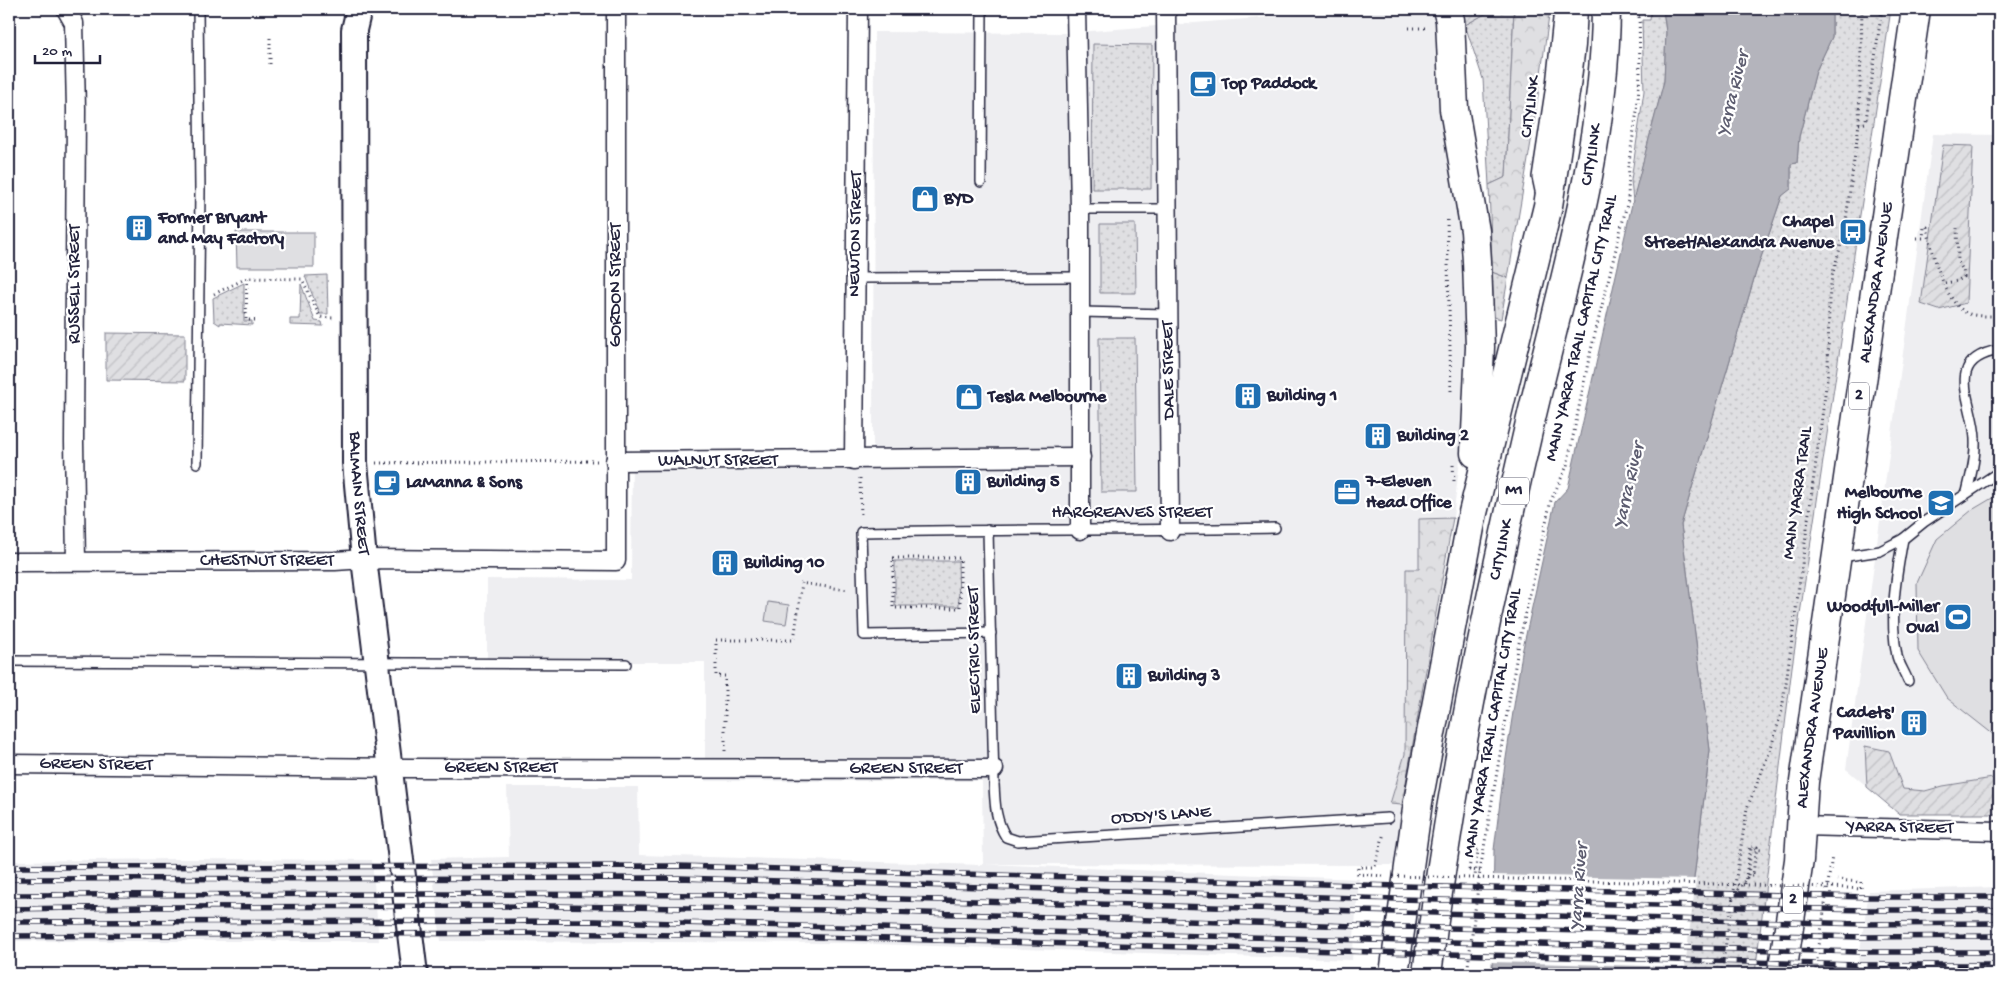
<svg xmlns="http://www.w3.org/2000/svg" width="2008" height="983" font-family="'Gochi Hand',sans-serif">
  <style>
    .built { fill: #eeeef1 }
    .grass { fill: url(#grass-dots); stroke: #80808e }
    .forest { fill: url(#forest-crowns); stroke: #80808e }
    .garden { fill: url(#garden-furrows); stroke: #80808e }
    .pitch { fill: #dfdfe2; stroke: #80808e }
    .water { fill: #b4b4bc; stroke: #7a7a88 }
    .pier { fill: #fff }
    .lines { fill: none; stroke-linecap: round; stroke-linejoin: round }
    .lane-casing { stroke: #22223b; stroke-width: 12 }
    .street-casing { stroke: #22223b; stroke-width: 21 }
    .secondary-casing { stroke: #22223b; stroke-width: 28 }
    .primary-casing { stroke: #22223b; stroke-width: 31 }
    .highway-casing { stroke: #22223b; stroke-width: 31 }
    .path { stroke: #22223b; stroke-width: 3; stroke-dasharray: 1 4; stroke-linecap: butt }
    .lane { stroke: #fff; stroke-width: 9 }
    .street { stroke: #fff; stroke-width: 18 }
    .secondary { stroke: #fff; stroke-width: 24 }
    .primary { stroke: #fff; stroke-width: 28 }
    .highway { stroke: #fff; stroke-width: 28 }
    .rail-casing { stroke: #22223b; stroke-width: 5.5 }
    .rail { stroke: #fff; stroke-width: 4; stroke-dasharray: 11; stroke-linecap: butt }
    .path-bridge { stroke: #22223b; stroke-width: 3; stroke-dasharray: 1 4; stroke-linecap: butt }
    .labels { text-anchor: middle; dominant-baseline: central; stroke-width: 4.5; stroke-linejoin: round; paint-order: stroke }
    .shield { fill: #fff; stroke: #646476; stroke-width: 1 }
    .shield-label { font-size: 16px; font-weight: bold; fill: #22223b }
    .poi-label { font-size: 18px; font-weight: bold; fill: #22223b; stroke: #fff; text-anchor: start }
    .street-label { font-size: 18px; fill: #22223b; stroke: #fff }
    .water-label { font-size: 19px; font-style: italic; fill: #5c5c6f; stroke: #fff }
  </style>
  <defs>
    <pattern id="grass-dots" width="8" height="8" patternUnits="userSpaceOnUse" patternTransform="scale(1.25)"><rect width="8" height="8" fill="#dfdfe2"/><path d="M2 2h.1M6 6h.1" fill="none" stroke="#bfbfc3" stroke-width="1.8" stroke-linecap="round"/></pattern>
    <pattern id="forest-crowns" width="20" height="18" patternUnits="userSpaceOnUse" patternTransform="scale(1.25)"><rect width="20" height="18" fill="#dfdfe2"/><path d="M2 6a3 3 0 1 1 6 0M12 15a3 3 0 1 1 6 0" fill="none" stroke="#bfbfc3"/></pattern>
    <pattern id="garden-furrows" width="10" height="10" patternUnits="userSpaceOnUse" patternTransform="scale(1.25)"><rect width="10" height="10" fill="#dfdfe2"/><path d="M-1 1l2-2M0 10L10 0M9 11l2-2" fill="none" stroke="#bfbfc3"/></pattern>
  </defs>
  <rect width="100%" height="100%" fill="#fff"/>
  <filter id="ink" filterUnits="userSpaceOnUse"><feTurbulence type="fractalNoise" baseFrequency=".02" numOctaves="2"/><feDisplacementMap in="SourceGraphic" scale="10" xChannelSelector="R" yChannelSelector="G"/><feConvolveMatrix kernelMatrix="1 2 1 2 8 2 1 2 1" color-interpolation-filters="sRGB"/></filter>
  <g filter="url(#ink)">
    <g class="built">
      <polygon points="1374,9 1427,9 1438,19 1469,262 1468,393 1453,518 1402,805 1395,865 985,864 1359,879 1352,960 847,943 441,941 431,859 509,857 507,787 638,787 639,855 983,865 982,781 705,781 705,662 487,662 487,579 631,580 632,455 873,455 874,32 1065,33"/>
      <polygon points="1933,134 1999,135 1999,809 1887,803 1846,769"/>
      <polygon points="176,859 372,860 379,941 9,941 9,861"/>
      <polygon points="1999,887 1999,969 1857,970 1869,891"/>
    </g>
    <g class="grass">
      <polygon points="1494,9 1514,9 1506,177 1489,185 1483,79 1465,25"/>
      <polygon points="1663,9 1666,32 1664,81 1633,202 1631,180 1644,91 1642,20 1650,20 1651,10"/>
      <polygon points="1832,9 1891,9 1792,667 1755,974 1682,974 1710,750 1681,525 1756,272 1782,196 1791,188 1791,164 1797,163 1799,137 1816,71 1832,37"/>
      <polygon points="1093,44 1152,45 1151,189 1092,189"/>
      <polygon points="1100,224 1135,224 1136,293 1100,293"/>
      <polygon points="1492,272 1508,278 1501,319 1494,317"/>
      <polygon points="327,275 328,314 320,314 305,276"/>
      <polygon points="244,283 244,321 252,321 252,325 220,323 220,325 214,321 213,298"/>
      <polygon points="301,284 315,321 322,322 323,326 290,325 290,319 300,319"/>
      <polygon points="1099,338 1135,338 1137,492 1101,492"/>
      <polygon points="895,561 958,561 959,606 895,606"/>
    </g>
    <g class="forest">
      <polygon points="1514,9 1550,9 1533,130 1508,278 1492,272 1489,185 1506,177"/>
      <polygon points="1453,518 1402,805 1390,804 1405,754 1406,569 1419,569 1419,519"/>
    </g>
    <g class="garden">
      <polygon points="1472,9 1494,9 1465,25 1462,15"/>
      <polygon points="1943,145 1973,146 1966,303 1939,310 1921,304"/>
      <polygon points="106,333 185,334 185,381 106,380"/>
      <polygon points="1865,746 1889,751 1903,789 1925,791 1943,786 1999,777 1999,814 1899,814 1867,787"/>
    </g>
    <g class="pitch">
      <polygon points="236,232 314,232 314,267 237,267"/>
      <polygon points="1999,494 1999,739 1947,698 1918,651 1917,583 1937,539 1972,510"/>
      <polygon points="768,602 789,605 786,624 765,621"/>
    </g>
    <polygon class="water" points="1663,9 1832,9 1832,37 1816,71 1799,137 1797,163 1791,164 1791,189 1782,196 1756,272 1681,525 1710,750 1682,974 1492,974 1494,850 1503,778 1522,653 1555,502 1568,488 1632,204 1664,81 1666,32"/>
    <polygon class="pier" points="1491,875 1696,879 1685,967 1489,962"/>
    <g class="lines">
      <defs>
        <g id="lane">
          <polyline points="981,182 982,9"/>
          <polyline points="1540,191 1537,177 1551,85 1559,9"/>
          <polyline points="1080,209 1167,209"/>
          <polyline points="856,278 1081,277"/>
          <polyline points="1081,312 1168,314"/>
          <polyline points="197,463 200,190 198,9"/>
          <path d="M1967,492C1971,475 1976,457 1975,439C1974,402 1942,360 1999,350"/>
          <path d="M988,530L994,784C995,803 995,820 1006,837L1018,841L1388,818"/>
          <path d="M1903,539C1896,577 1889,617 1897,656C1899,664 1905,673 1908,681"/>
          <polyline points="1841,557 1880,551 1903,539 1924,522 1999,472"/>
          <path d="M991,633L864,635L861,532C999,529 1137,531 1275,528"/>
          <polyline points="9,661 626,664"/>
        </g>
        <g id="street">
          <polyline points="66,9 74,23 76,109 74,442 76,561"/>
          <polyline points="1076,9 1080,209 1080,530"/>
          <polyline points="1166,9 1170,531"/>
          <polyline points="854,460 858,9"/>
          <polyline points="615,461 1081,457"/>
          <polyline points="9,562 335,561 364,559 616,561 616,9"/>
          <polyline points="9,764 410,768 994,769"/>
          <polyline points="1801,826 1999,831"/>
        </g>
        <g id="secondary">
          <path id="s1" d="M359,9L354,30L355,463L364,559L415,974"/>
        </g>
        <g id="primary">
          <path id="s2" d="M1782,974L1799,860L1804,782L1916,9"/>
        </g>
        <g id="highway">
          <polyline points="1447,9 1450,20 1454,109 1475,231 1477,261 1480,347 1475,453"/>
          <polyline points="1394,974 1418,802 1472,517 1548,206 1566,86 1571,45 1573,9"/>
          <path id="s3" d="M1427,974C1449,794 1485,617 1526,440C1558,298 1605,156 1606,9"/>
        </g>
      </defs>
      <use href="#lane" class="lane-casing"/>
      <use href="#street" class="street-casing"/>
      <use href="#secondary" class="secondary-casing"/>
      <use href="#primary" class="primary-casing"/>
      <use href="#highway" class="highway-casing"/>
      <g class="path">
        <polyline points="1639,15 1647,15 1647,9"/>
        <polyline points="1409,28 1428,28"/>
        <polyline points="270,64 270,30"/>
        <polyline points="1859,124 1865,123 1866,120 1882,9"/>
        <polyline points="1447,220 1451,391"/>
        <path d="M1917,238H1923L1924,227H1927C1932,251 1943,299 1965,312C1974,317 1988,316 1999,316"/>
        <polyline points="247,278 246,320 255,320 255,324"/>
        <polyline points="1945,283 1957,281 1964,277 1963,270 1958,262 1957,228"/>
        <polyline points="214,294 247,278 302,279 320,317 333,318"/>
        <polyline points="376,463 597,461"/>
        <polyline points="1453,465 1454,481"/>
        <polyline points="860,478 861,517"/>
        <rect x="893" y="558" width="67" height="50"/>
        <polyline points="800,583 848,590"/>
        <polyline points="725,751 725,676 716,676 716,640 794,640 802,583"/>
        <polyline points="1469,870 1480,871"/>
        <polyline points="1753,873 1754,876 1748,876 1751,849 1762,850"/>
        <polyline points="1383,876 1358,874 1358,867 1375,867 1384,833"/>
        <polyline points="1832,887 1861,889 1861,882 1837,880"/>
        <polyline points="1732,898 1748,876"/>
        <polyline points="1467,974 1480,871 1519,643 1551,500 1567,466 1589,358 1628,200 1629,161 1637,111 1640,74 1639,9"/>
        <polyline points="1721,974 1747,808 1770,751 1782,710 1786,683 1828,372 1829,300 1832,276 1844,234 1859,124 1862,9"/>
        <polyline points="1815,974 1832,856"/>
      </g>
      <use href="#lane" class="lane"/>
      <use href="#street" class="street"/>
      <use href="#secondary" class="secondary"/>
      <use href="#primary" class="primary"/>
      <use href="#highway" class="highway"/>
      <defs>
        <g id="rail">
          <polyline points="9,867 678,866 1358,885 1868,897 1999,897"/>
          <polyline points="9,879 679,878 1357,898 1866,910 1999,910"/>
          <polyline points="9,895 436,894 746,895 1864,924 1999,923"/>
          <polyline points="9,909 148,907 554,906 822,910 1355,926 1862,937 1999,936"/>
          <polyline points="9,922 595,921 1860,952 1999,952"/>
          <polyline points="9,936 532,933 817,937 1858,965 1999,965"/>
        </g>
      </defs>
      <use href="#rail" class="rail-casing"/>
      <use href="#rail" class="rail"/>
      <g class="path-bridge">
        <polyline points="1469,870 1472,850 1478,850 1475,877"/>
        <polyline points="1393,876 1832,887"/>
        <polyline points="1745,884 1750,846 1757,847 1753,873"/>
      </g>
    </g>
  </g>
  <defs>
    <symbol id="cafe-square" viewBox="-11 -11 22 22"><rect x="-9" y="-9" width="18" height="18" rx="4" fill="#1f6fb2" stroke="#fff"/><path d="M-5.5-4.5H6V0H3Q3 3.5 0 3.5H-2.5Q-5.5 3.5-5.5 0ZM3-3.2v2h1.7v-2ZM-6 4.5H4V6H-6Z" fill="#fff"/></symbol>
    <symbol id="shop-square" viewBox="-11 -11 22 22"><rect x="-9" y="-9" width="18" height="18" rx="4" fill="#1f6fb2" stroke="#fff"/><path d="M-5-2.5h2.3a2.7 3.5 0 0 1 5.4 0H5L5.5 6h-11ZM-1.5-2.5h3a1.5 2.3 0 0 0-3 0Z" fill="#fff"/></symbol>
    <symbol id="building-square" viewBox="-11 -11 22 22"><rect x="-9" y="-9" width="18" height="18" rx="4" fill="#1f6fb2" stroke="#fff"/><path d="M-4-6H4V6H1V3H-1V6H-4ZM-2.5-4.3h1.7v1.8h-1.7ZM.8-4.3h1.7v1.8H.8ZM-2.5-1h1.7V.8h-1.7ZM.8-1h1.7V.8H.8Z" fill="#fff"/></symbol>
    <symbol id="bus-square" viewBox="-11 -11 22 22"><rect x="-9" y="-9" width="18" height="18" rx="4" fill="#1f6fb2" stroke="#fff"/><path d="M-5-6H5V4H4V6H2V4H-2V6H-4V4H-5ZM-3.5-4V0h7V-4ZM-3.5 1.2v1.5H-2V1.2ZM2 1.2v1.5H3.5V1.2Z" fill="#fff"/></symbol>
    <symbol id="office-square" viewBox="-11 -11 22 22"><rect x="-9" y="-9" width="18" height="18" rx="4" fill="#1f6fb2" stroke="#fff"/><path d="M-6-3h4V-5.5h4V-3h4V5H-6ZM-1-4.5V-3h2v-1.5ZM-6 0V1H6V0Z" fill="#fff"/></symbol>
    <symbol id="school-square" viewBox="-11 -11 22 22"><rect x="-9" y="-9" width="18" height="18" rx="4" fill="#1f6fb2" stroke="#fff"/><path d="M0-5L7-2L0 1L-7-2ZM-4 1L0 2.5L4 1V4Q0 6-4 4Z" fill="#fff"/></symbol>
    <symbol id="stadium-square" viewBox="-11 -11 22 22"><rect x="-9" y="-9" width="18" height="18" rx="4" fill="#1f6fb2" stroke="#fff"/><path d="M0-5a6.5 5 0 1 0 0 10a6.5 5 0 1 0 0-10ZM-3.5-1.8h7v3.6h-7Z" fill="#fff"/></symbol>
  </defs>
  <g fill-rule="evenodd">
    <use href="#cafe-square" x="1187" y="68" width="32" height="32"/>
    <use href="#shop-square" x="909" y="183" width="32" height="32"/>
    <use href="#building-square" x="123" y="212" width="32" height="32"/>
    <use href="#bus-square" x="1837" y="216" width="32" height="32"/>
    <use href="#building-square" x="1232" y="380" width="32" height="32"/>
    <use href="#shop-square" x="953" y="381" width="32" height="32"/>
    <use href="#building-square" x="1362" y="420" width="32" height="32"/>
    <use href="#building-square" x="952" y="466" width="32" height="32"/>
    <use href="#cafe-square" x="371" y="467" width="32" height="32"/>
    <use href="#office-square" x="1331" y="476" width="32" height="32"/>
    <use href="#school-square" x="1925" y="487" width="32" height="32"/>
    <use href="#building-square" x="709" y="547" width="32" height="32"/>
    <use href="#stadium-square" x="1942" y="601" width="32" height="32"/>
    <use href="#building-square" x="1113" y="660" width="32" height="32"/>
    <use href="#building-square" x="1898" y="707" width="32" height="32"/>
  </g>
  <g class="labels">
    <g class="shield">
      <rect x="1849" y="382.5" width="20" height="27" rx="4"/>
      <rect x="1499" y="477.5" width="30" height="27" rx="4"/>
      <rect x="1783" y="886.5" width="20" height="27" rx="4"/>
    </g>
    <g class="shield-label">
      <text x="1859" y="396">2</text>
      <text x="1514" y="491">M1</text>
      <text x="1793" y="900">2</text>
    </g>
    <g class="poi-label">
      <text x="1222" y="84">Top Paddock</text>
      <text x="944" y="199">BYD</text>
      <text x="158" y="218">Former Bryant<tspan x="158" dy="21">and May Factory</tspan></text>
      <text x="1834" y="222" text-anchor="end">Chapel<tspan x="1834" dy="21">Street/Alexandra Avenue</tspan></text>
      <text x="1267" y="396">Building 1</text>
      <text x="988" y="397">Tesla Melbourne</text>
      <text x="1397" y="436">Building 2</text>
      <text x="987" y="482">Building 5</text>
      <text x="1366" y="482">7-Eleven<tspan x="1366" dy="21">Head Office</tspan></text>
      <text x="406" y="483">LaManna &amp; Sons</text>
      <text x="1922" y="493" text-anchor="end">Melbourne<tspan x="1922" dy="21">High School</tspan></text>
      <text x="744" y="563">Building 10</text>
      <text x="1939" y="607" text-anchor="end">Woodfull-Miller<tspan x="1939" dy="21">Oval</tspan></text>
      <text x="1148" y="676">Building 3</text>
      <text x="1895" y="713" text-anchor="end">Cadets'<tspan x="1895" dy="21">Pavillion</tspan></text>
    </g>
    <g class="street-label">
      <text transform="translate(1531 107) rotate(-82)">CITYLINK</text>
      <text stroke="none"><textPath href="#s3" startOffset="836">CITYLINK</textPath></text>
      <text transform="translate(856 234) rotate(-89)">NEWTON STREET</text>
      <text stroke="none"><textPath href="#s2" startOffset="698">ALEXANDRA AVENUE</textPath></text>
      <text transform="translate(75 284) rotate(-90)">RUSSELL STREET</text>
      <text transform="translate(616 285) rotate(-90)">GORDON STREET</text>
      <text transform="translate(1582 328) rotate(-77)">MAIN YARRA TRAIL CAPITAL CITY TRAIL</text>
      <text transform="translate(1169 370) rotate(-91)">DALE STREET</text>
      <text x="718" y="461">WALNUT STREET</text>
      <text stroke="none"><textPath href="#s1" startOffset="485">BALMAIN STREET</textPath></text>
      <text transform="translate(1798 493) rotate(-82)">MAIN YARRA TRAIL</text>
      <text x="1132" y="513">HARGREAVES STREET</text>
      <text stroke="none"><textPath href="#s3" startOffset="431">CITYLINK</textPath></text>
      <text x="267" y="561">CHESTNUT STREET</text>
      <text transform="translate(975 650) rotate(-91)">ELECTRIC STREET</text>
      <text transform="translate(1493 723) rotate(-80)">MAIN YARRA TRAIL CAPITAL CITY TRAIL</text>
      <text stroke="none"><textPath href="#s2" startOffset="248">ALEXANDRA AVENUE</textPath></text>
      <text transform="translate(96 765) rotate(1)">GREEN STREET</text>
      <text x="501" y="768">GREEN STREET</text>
      <text x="906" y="769">GREEN STREET</text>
      <text transform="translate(1161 816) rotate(-4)">ODDY'S LANE</text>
      <text transform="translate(1900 828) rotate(1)">YARRA STREET</text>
    </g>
    <g class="water-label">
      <text transform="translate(1734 94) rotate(-76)">Yarra River</text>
      <text transform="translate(1630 486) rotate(-77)">Yarra River</text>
      <text transform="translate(1580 887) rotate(-86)">Yarra River</text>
    </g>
  </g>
  <rect width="2008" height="983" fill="none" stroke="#fff" stroke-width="30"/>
  <rect x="15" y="15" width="1978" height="953" fill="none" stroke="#22223b" stroke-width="2" filter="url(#ink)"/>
  <path d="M35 55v8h65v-8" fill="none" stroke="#22223b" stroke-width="2.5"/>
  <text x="42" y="55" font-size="15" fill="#22223b" stroke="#ffffff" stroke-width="4" paint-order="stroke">20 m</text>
</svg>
